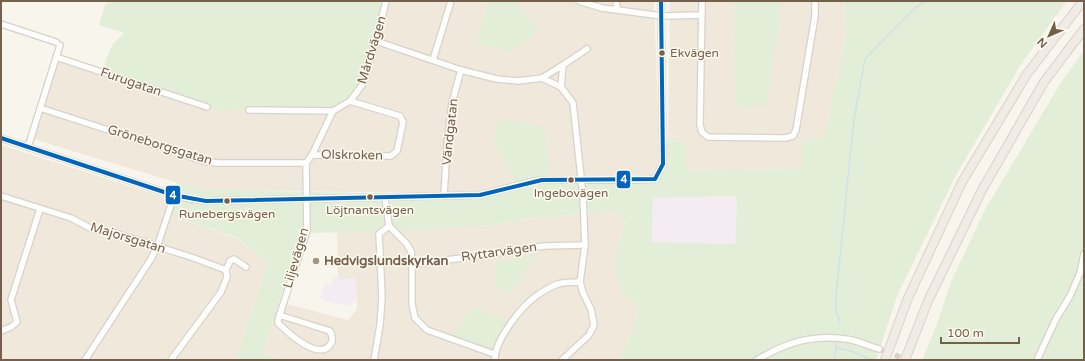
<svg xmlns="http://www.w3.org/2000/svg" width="1085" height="361" font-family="'Varela Round',sans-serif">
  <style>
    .residential { fill: #f0e8db }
    .education { fill: #f5ecf3 }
    .green { fill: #e3eed8; fill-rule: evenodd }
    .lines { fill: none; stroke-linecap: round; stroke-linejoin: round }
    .stream { stroke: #cfe3e7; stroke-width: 1.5 }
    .minor-tunnel { stroke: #d7d0c5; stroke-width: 5.5; stroke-dasharray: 5.5 3; stroke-linecap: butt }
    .minor-casing { stroke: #d7d2cb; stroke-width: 8 }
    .highway-casing { stroke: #d9d2cb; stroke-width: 10 }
    .minor { stroke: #fefefc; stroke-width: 5.5 }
    .highway { stroke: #f1ebe5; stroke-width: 8 }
    .bus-1-casing { stroke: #fefaef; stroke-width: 7 }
    .bus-1 { stroke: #0065bd; stroke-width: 4 }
    .bus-dot { fill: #75604d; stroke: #fefaef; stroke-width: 1.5 }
    .poi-dot { fill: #a39485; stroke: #fefaef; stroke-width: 1.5 }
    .labels { text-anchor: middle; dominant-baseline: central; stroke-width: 3; stroke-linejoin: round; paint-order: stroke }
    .bus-label { font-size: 12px; fill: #75604d; stroke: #fefaef }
    .street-label { font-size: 13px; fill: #75604d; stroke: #fefaef }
    .poi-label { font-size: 13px; font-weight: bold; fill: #75604d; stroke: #fefaef; text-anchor: start }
    .line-badge { stroke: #fefaef; stroke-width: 1.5 }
    .badge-label { font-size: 11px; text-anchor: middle; font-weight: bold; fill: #fff }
  </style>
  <rect width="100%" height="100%" fill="#f8f5ed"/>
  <g class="residential">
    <polygon points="386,1 488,1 476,43 519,8 519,1 654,1 660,164 654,175 552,181 500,118 493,139 516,184 478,195 436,193 201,190 30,138 56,57 101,72"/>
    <polygon points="670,1 843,1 846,32 825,139 801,139 804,169 686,170 684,141 668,140"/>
    <polygon points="1,145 167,198 169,202 155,244 1,194"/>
    <polygon points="1,199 34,210 36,212 7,303 13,319 13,322 1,328"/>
    <polygon points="618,211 626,224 617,246 623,293 639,307 630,338 617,360 283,360 263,353 279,302 348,320 357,309 356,279 340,279 338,276 337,232 493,225 532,218"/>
    <polygon points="43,212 69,221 89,231 115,236 152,247 152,250 147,261 82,360 1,360 1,334 10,331 16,327 20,321 13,304 14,297 41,214"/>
    <polygon points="168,214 238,239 268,263 236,360 175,360 225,290 232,269 162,245"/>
    <polygon points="160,251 220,269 225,274 219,290 168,360 89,360"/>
  </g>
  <g class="education">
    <polygon points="735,196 737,203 735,244 652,242 653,198"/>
    <polygon points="334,276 338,276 340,279 356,278 356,299 348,306 323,301 320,297 324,283 331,285"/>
  </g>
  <g class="green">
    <polygon points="110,1 386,1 376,41 357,93 333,111 249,110 221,111 101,72 112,45 124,33 99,25 105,5"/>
    <polygon points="488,1 519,1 519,8 539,30 512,51 476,43"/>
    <polygon points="780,1 780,18 766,106 735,107 734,2"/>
    <path d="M843,1H1067L1021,64L955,177L897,296L876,360H617L630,338L639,307L623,293L615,271L617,246L626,224L618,211L532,218L493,225L375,232L301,233L263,353L283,360H236L268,263L238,238L168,214L169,202L177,182L201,190L480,195L516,184L493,139L500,118L544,127L552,181L653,175L660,164V140L684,141L687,170L803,169L801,139L825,138L846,32ZM735,196L737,203L735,244L652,242L653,198Z"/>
    <polygon points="1084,50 1084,360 922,360 937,324 951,282 986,208 1060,84"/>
    <polygon points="538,254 510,293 496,287 495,262"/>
    <polygon points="473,306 508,322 491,349 452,335"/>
  </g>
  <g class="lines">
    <g class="stream">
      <polyline points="839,324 840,321 836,312 836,297 854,119 865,59 915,8 926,1"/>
      <polyline points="836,348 851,351 872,360"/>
      <polyline points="834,360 837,342"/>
    </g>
    <polyline class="minor-tunnel" points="879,349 908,360"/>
    <defs>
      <g id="minor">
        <polyline points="579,1 602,8 662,16 702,15"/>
        <polyline points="616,1 617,9"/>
        <polyline points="702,1 700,125 702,132 708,137 785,138 793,136 796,130 815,16 815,1"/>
        <polyline points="1,24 56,42"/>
        <polyline points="376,41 461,70 497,79 518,81 542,78 561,87 573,103 583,196 585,245 580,282 583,293 591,309 594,325 589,335 562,360"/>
        <polyline points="56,57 207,107"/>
        <polyline points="433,60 451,1"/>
        <polyline points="563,65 587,49"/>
        <polyline points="542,78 563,65 561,87"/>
        <polyline points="40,108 204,161 218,163 306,163"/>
        <polyline points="249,110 333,111"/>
        <polyline points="1,138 173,195 190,199 206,201 480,195 531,182 542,180 639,180 655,179 663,164 661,1"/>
        <polyline points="28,147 60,45"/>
        <polyline points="312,155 391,156 397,151 403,122 400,116 350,101"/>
        <polyline points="1,196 71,218 92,229 115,233 191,257 226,270 227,277 221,292 171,360"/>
        <polyline points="444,196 447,144 452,103 461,70"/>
        <polyline points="385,197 389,226 406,243 411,251 412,264 412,304 415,318 427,330 494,354"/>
        <polyline points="412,264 471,257 544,246 585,245"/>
        <polyline points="226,270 230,261 234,259 246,267"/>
        <path d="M279,315L330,331C332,336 334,340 330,345C318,361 287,332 278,323V320L307,231L306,163L312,155L333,111L350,101L363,84L376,41L386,1"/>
        <polyline points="1,331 11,327 17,322 11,300 40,209"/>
        <polyline points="85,360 151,259 157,247 172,202 173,195"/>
        <polyline points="374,360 380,325 382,297 379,234 389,226"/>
        <path d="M495,360C494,341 521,307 536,296C542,292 551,286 558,284C564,282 573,282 580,282"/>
        <path d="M757,360C785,343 812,334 846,339C857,340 868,346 879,349"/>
        <polyline points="1037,360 1056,319 1070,296 1080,273 1084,254"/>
      </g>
      <g id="highway">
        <polyline points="885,360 908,298 962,182 1027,74 1083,1"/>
        <polyline points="905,360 928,301 982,190 1044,82 1084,29"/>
      </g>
    </defs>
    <use href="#minor" class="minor-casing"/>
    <use href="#highway" class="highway-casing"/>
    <use href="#minor" class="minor"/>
    <use href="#highway" class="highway"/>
    <defs>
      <polyline id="bus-1" points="1,138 173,195 206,201 480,195 542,180 655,179 663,164 661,1"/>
    </defs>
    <use href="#bus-1" class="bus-1-casing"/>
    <use href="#bus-1" class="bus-1"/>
  </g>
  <g class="bus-dot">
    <circle cx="662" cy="53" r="3.5"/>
    <circle cx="571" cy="180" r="3.5"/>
    <circle cx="370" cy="197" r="3.5"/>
    <circle cx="227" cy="201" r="3.5"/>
  </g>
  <circle class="poi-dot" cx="316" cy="261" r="4"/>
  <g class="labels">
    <g class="bus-label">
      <text x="670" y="53" text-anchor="start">Ekvägen</text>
      <text x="571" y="193">Ingebovägen</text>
      <text x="370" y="210">Löjtnantsvägen</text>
      <text x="227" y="214">Runebergsvägen</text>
    </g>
    <g class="street-label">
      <text transform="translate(372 50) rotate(-73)">Mårdvägen</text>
      <text transform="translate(131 82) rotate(19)">Furugatan</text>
      <text transform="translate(450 132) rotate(-84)">Vändgatan</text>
      <text transform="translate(160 145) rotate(17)">Gröneborgsgatan</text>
      <text transform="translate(352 155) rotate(1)">Olskroken</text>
      <text transform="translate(128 238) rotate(17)">Majorsgatan</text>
      <text transform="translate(499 252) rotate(-8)">Ryttarvägen</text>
      <text transform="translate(296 258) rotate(-74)">Liljevägen</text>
    </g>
    <g class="poi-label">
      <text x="324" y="261">Hedvigslundskyrkan</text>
    </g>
  </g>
  <g class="line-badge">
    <rect x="616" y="170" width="15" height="19" rx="4" fill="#0065bd"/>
    <rect x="165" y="185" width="16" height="20" rx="4" fill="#0065bd"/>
  </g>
  <g class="badge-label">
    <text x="624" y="183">4</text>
    <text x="173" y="199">4</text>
  </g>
  <rect width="1085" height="361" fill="none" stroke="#75604d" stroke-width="4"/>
  <g transform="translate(1049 36) rotate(225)" stroke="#fefaef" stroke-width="3" paint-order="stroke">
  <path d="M0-3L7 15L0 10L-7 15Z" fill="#75604d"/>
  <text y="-6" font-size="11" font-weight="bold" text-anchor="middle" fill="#75604d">N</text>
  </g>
  <path d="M941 337v6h78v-6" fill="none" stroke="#75604d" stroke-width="2"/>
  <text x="947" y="337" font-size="12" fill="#75604d" stroke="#fefaef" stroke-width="3" paint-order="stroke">100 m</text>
</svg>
